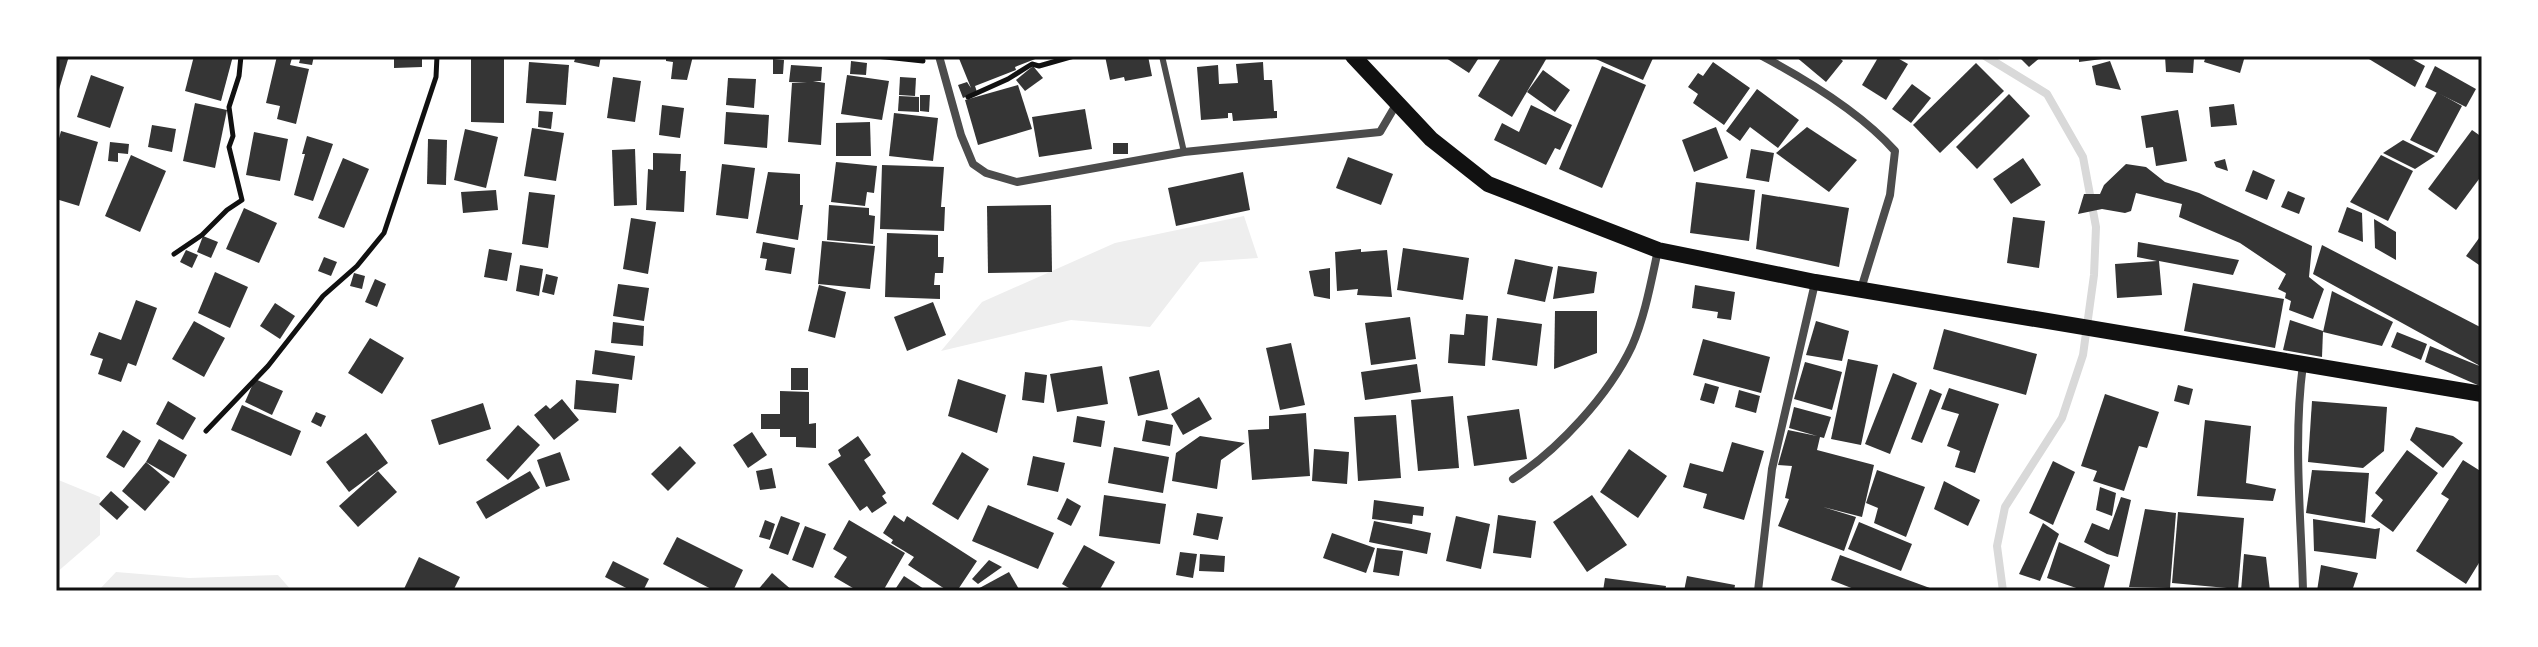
<svg xmlns="http://www.w3.org/2000/svg" width="2538" height="647" font-family="Commissioner,sans-serif">
  <style>
    .green { fill: #eee }
    .lines { fill: none; stroke-linecap: round; stroke-linejoin: round }
    .stream { stroke: #d9d9d9; stroke-width: 8 }
    .building { fill: #353535 }
    .path { stroke: #111; stroke-width: 5 }
    .service { stroke: #4c4c4c; stroke-width: 6 }
    .minor { stroke: #4c4c4c; stroke-width: 8 }
    .secondary { stroke: #111; stroke-width: 16 }
    .neatline { fill: none; stroke: #111; stroke-width: 3 }
  </style>
  <rect width="100%" height="100%" fill="#fff"/>
  <g class="green">
    <polygon points="1244,216 1258,258 1200,262 1150,327 1071,320 941,351 982,302 1115,243"/>
    <polygon points="56,479 100,497 100,535 56,573"/>
    <polygon points="116,572 189,578 278,575 292,591 98,591"/>
  </g>
  <g class="lines">
    <polyline class="stream" points="1985,56 2047,94 2083,157 2096,227 2094,275 2083,355 2062,418 2005,507 1997,546 2003,591"/>
  </g>
  <g class="building">
    <polygon points="56,56 69,56 57,96 56,96"/>
    <polygon points="194,56 233,56 221,101 185,91"/>
    <polygon points="277,56 292,58 290,65 309,69 296,124 277,119 280,106 266,103"/>
    <polygon points="301,56 314,56 312,65 299,63"/>
    <polygon points="402,56 422,56 422,67 394,68 394,58"/>
    <polygon points="471,56 504,56 504,123 471,122"/>
    <polygon points="576,56 601,56 599,67 574,62"/>
    <polygon points="666,56 693,56 687,80 671,79 673,62 666,61"/>
    <polygon points="958,56 1043,56 1015,67 1016,70 975,86 977,92 963,98 958,85 967,82 971,88"/>
    <polygon points="1105,56 1148,56 1152,76 1125,81 1124,77 1110,80"/>
    <polygon points="1443,56 1480,56 1469,73"/>
    <polygon points="1502,56 1548,56 1512,117 1478,96"/>
    <polygon points="1589,56 1654,56 1643,80"/>
    <polygon points="1795,56 1837,56 1843,61 1826,82"/>
    <polygon points="1879,56 1894,56 1908,64 1886,100 1862,85"/>
    <polygon points="2018,56 2042,56 2029,67"/>
    <polygon points="2079,56 2110,56 2110,58 2079,62"/>
    <polygon points="2165,56 2202,56 2201,59 2194,58 2193,73 2166,72"/>
    <polygon points="2206,56 2245,56 2240,73 2204,62"/>
    <polygon points="2364,56 2407,56 2425,66 2415,87"/>
    <polygon points="773,59 784,60 783,74 773,74"/>
    <polygon points="851,61 867,63 866,75 850,74"/>
    <polygon points="2110,61 2121,90 2096,85 2092,66"/>
    <polygon points="529,62 569,65 566,105 526,103"/>
    <polygon points="1263,62 1264,80 1272,80 1274,111 1277,111 1277,118 1233,121 1232,113 1228,113 1228,118 1201,120 1197,67 1218,65 1219,84 1238,83 1236,64"/>
    <polygon points="1713,62 1750,88 1724,125 1693,103 1698,94 1688,87 1698,73 1703,76"/>
    <polygon points="1976,63 2004,91 1940,153 1913,125"/>
    <polygon points="791,65 822,67 821,81 813,81 825,83 821,145 788,142 792,83 807,83 789,82"/>
    <polygon points="1033,66 1043,78 1025,91 1016,80"/>
    <polygon points="1602,66 1646,85 1602,188 1559,169"/>
    <polygon points="2435,66 2476,89 2466,107 2425,87"/>
    <polygon points="1543,70 1570,90 1555,112 1527,92"/>
    <polygon points="91,75 124,87 110,128 77,117"/>
    <polygon points="847,75 889,81 882,120 841,114"/>
    <polygon points="613,77 641,81 635,122 607,118"/>
    <polygon points="900,77 916,78 915,96 899,95"/>
    <polygon points="728,78 756,79 754,108 726,105"/>
    <polygon points="1912,84 1931,98 1911,123 1892,109"/>
    <polygon points="1018,85 1032,129 978,145 965,100"/>
    <polygon points="1757,89 1799,120 1778,148 1750,127 1740,141 1726,131"/>
    <polygon points="2437,92 2462,106 2437,153 2410,140"/>
    <polygon points="2009,94 2030,116 1977,169 1956,147"/>
    <polygon points="920,95 930,95 929,112 920,111"/>
    <polygon points="899,96 919,97 919,112 898,111"/>
    <polygon points="195,103 227,110 215,168 183,161"/>
    <polygon points="2234,104 2237,125 2211,127 2209,107"/>
    <polygon points="662,105 684,108 680,138 659,135"/>
    <polygon points="1531,105 1572,125 1560,150 1555,148 1546,165 1494,140 1502,123 1519,132"/>
    <polygon points="1085,109 1092,149 1039,157 1032,117"/>
    <polygon points="2178,110 2187,161 2156,166 2153,147 2146,148 2141,116"/>
    <polygon points="539,111 553,112 551,129 538,127"/>
    <polygon points="726,112 769,115 767,148 724,144"/>
    <polygon points="894,113 938,118 933,161 889,156"/>
    <polygon points="870,122 871,156 836,156 836,123"/>
    <polygon points="152,125 176,129 172,152 148,147"/>
    <polygon points="1716,127 1728,158 1694,172 1682,140"/>
    <polygon points="1807,127 1857,160 1829,192 1776,153"/>
    <polygon points="532,128 564,133 556,181 524,176"/>
    <polygon points="465,129 498,137 486,188 454,180"/>
    <polygon points="2472,130 2482,137 2482,175 2456,210 2428,189"/>
    <polygon points="61,131 98,142 79,206 56,199 56,149"/>
    <polygon points="254,132 288,139 280,181 246,175"/>
    <polygon points="307,136 333,144 313,201 294,195 305,154 302,154"/>
    <polygon points="428,139 447,140 446,185 427,184"/>
    <polygon points="2403,140 2435,156 2415,169 2383,153"/>
    <polygon points="110,142 129,144 128,154 118,153 118,162 108,161"/>
    <rect x="1113" y="143" width="15" height="11"/>
    <polygon points="635,149 637,205 614,206 612,150"/>
    <polygon points="1751,149 1774,153 1769,182 1746,178"/>
    <polygon points="653,153 681,154 680,171 686,171 684,212 646,210 648,169 653,170"/>
    <polygon points="131,155 166,171 140,232 105,216"/>
    <polygon points="2381,155 2413,171 2388,221 2350,202"/>
    <polygon points="1348,157 1393,174 1381,205 1336,188"/>
    <polygon points="343,158 369,169 344,228 318,218"/>
    <polygon points="2023,158 2041,185 2011,204 1993,179"/>
    <polygon points="2225,159 2228,171 2216,167 2214,162"/>
    <polygon points="836,162 877,166 874,193 867,192 865,206 831,202"/>
    <polygon points="722,164 755,168 748,219 716,215"/>
    <polygon points="2126,164 2146,167 2165,182 2199,193 2312,246 2309,277 2324,289 2313,319 2289,310 2291,301 2285,298 2286,293 2278,289 2286,274 2240,243 2179,217 2182,204 2136,193 2131,211 2125,213 2102,209 2078,214 2084,194 2100,194 2104,185"/>
    <polygon points="882,165 944,167 941,207 945,207 944,231 880,229"/>
    <polygon points="2253,170 2275,180 2267,200 2245,191"/>
    <polygon points="768,172 800,174 800,205 803,205 798,240 756,233"/>
    <polygon points="1243,172 1250,210 1176,226 1168,188"/>
    <polygon points="1696,182 1755,190 1749,241 1690,233"/>
    <polygon points="496,190 498,210 463,213 461,192"/>
    <polygon points="2288,191 2305,198 2299,214 2281,207"/>
    <polygon points="529,192 555,195 548,248 522,244"/>
    <polygon points="1762,194 1849,208 1839,267 1756,249"/>
    <polygon points="829,205 869,208 869,215 875,216 873,244 827,240"/>
    <polygon points="1051,205 1052,272 988,273 987,206"/>
    <polygon points="2347,207 2362,213 2363,242 2338,232"/>
    <polygon points="244,208 277,223 259,263 226,249"/>
    <polygon points="2013,217 2045,221 2039,268 2007,263"/>
    <polygon points="631,218 656,222 648,274 623,269"/>
    <polygon points="2374,219 2396,232 2396,260 2375,248"/>
    <polygon points="887,233 938,235 938,257 944,257 943,273 935,273 934,285 940,285 940,299 885,297"/>
    <polygon points="2482,234 2482,267 2466,256"/>
    <polygon points="203,236 218,242 211,258 197,252"/>
    <polygon points="822,241 875,246 870,289 818,284"/>
    <polygon points="763,242 795,248 791,274 765,270 767,259 760,258"/>
    <polygon points="2138,242 2239,260 2233,275 2159,261 2162,295 2117,298 2115,264 2157,261 2137,257"/>
    <polygon points="2322,245 2482,328 2482,367 2313,274"/>
    <polygon points="1403,248 1469,258 1463,300 1397,290"/>
    <polygon points="489,249 512,253 507,281 484,277"/>
    <polygon points="1361,249 1361,252 1387,250 1392,297 1357,295 1358,289 1337,291 1335,252"/>
    <polygon points="186,250 198,255 192,268 180,262"/>
    <polygon points="324,257 337,262 331,276 318,271"/>
    <polygon points="1515,259 1553,267 1545,302 1507,294"/>
    <polygon points="520,265 543,269 539,296 516,291"/>
    <polygon points="1558,266 1597,272 1594,293 1553,299"/>
    <polygon points="1330,268 1330,299 1314,296 1309,271"/>
    <polygon points="215,272 248,287 230,328 198,313"/>
    <polygon points="354,273 365,276 362,289 350,286"/>
    <polygon points="546,274 558,277 554,295 542,292"/>
    <polygon points="375,279 386,284 377,307 365,302"/>
    <polygon points="2193,283 2284,299 2275,348 2184,331"/>
    <polygon points="618,284 649,288 644,321 613,316"/>
    <polygon points="819,285 846,292 835,338 808,331"/>
    <polygon points="1695,285 1735,292 1731,320 1717,318 1718,312 1692,308"/>
    <polygon points="2332,291 2393,322 2382,346 2323,332"/>
    <polygon points="136,300 157,308 136,366 128,363 121,382 98,374 103,359 90,355 99,332 121,340"/>
    <polygon points="933,302 946,335 907,351 894,317"/>
    <polygon points="275,303 295,316 280,339 260,326"/>
    <polygon points="1555,311 1597,311 1597,353 1554,369"/>
    <polygon points="1466,314 1488,316 1485,366 1448,363 1450,334 1464,335"/>
    <polygon points="1410,317 1416,359 1371,365 1365,323"/>
    <polygon points="1497,318 1542,324 1537,366 1492,360"/>
    <polygon points="2290,320 2323,331 2322,357 2283,350"/>
    <polygon points="194,321 225,338 204,377 172,359"/>
    <polygon points="1816,321 1849,331 1842,361 1806,355"/>
    <polygon points="613,322 644,326 643,346 611,343"/>
    <polygon points="1944,329 2037,354 2026,395 1933,369"/>
    <polygon points="2397,332 2427,344 2421,360 2391,347"/>
    <polygon points="370,338 404,358 382,394 348,373"/>
    <polygon points="1703,339 1770,357 1761,393 1693,375"/>
    <polygon points="1291,343 1305,405 1280,410 1266,348"/>
    <polygon points="2430,346 2482,367 2482,387 2425,362"/>
    <polygon points="595,350 635,356 632,380 592,374"/>
    <polygon points="1848,359 1878,365 1861,445 1831,439"/>
    <polygon points="1805,362 1842,372 1832,410 1794,399"/>
    <polygon points="1417,364 1421,392 1365,400 1361,372"/>
    <polygon points="1102,366 1108,404 1057,412 1050,374"/>
    <rect x="791" y="368" width="17" height="22"/>
    <polygon points="1159,370 1168,409 1138,416 1129,377"/>
    <polygon points="1025,372 1047,375 1044,403 1022,400"/>
    <polygon points="1893,373 1917,383 1890,454 1865,444"/>
    <polygon points="255,379 283,391 272,415 245,402"/>
    <polygon points="958,379 1006,395 997,433 948,416"/>
    <polygon points="576,380 619,384 616,413 574,409"/>
    <polygon points="1705,383 1719,387 1714,404 1700,400"/>
    <polygon points="2178,385 2193,389 2189,405 2174,401"/>
    <polygon points="1949,388 1999,404 1975,473 1955,467 1960,451 1947,446 1959,414 1941,409"/>
    <polygon points="1930,389 1942,394 1922,443 1911,439"/>
    <polygon points="1739,390 1760,396 1756,413 1735,407"/>
    <polygon points="780,391 809,392 809,424 816,423 816,448 796,447 796,437 780,437 780,429 761,429 761,414 780,414"/>
    <polygon points="2105,394 2159,412 2147,448 2139,446 2124,491 2093,481 2097,471 2081,466"/>
    <polygon points="1453,396 1459,468 1418,471 1411,400"/>
    <polygon points="1199,397 1212,419 1183,435 1171,414"/>
    <polygon points="562,399 579,420 554,440 534,415 546,405 550,409"/>
    <polygon points="168,401 196,418 183,440 156,424"/>
    <polygon points="2312,401 2387,407 2384,451 2363,468 2308,462"/>
    <polygon points="483,403 491,429 439,445 431,420"/>
    <polygon points="242,405 301,431 291,456 231,430"/>
    <polygon points="1794,407 1831,417 1824,438 1820,437 1817,450 1874,465 1862,517 1823,507 1856,517 1844,551 1778,526 1789,499 1785,498 1792,466 1778,465 1788,430 1817,436 1789,428"/>
    <polygon points="1519,409 1527,459 1474,466 1467,416"/>
    <polygon points="316,412 326,416 321,427 311,422"/>
    <polygon points="1306,413 1310,476 1252,480 1248,430 1269,429 1269,416"/>
    <polygon points="1396,415 1401,478 1358,481 1354,417"/>
    <polygon points="1077,416 1105,421 1101,447 1073,442"/>
    <polygon points="1146,420 1173,425 1170,446 1142,441"/>
    <polygon points="2205,420 2251,426 2246,483 2276,489 2273,501 2197,496"/>
    <polygon points="518,425 540,445 508,480 486,460"/>
    <polygon points="2416,427 2453,436 2463,443 2443,468 2410,440"/>
    <polygon points="123,430 141,441 124,468 106,457"/>
    <polygon points="752,432 767,455 748,468 733,445"/>
    <polygon points="366,433 388,463 349,492 326,462"/>
    <polygon points="858,436 871,455 864,460 886,493 882,496 887,503 872,513 867,506 860,511 828,464 841,456 838,450"/>
    <polygon points="1200,436 1245,443 1221,460 1217,489 1172,481 1176,453"/>
    <polygon points="159,439 187,455 174,478 146,462"/>
    <polygon points="1732,442 1764,451 1744,520 1703,508 1707,494 1683,487 1690,463 1723,472"/>
    <polygon points="680,446 696,463 668,491 651,474"/>
    <polygon points="1114,447 1169,457 1163,493 1108,483"/>
    <polygon points="1314,449 1349,452 1347,484 1312,481"/>
    <polygon points="1629,449 1667,476 1638,518 1600,492"/>
    <polygon points="2407,450 2438,473 2393,532 2371,516 2383,500 2375,493"/>
    <polygon points="560,452 570,480 546,487 537,460"/>
    <polygon points="962,452 989,469 958,520 932,504"/>
    <polygon points="1033,456 1065,463 1058,492 1027,485"/>
    <polygon points="2463,460 2482,472 2482,558 2466,584 2416,551 2449,499 2441,494"/>
    <polygon points="2053,461 2075,472 2053,525 2029,513"/>
    <polygon points="146,462 170,482 145,511 122,491"/>
    <polygon points="772,468 776,488 760,490 756,471"/>
    <polygon points="1877,470 1925,487 1906,537 1874,523 1878,508 1866,503"/>
    <polygon points="2312,470 2369,473 2365,523 2306,513"/>
    <polygon points="378,471 397,492 358,527 339,506"/>
    <polygon points="530,471 540,488 486,519 476,502"/>
    <polygon points="1944,481 1980,500 1968,526 1934,509"/>
    <polygon points="2100,487 2116,493 2112,516 2096,510"/>
    <polygon points="111,491 129,507 117,520 99,504"/>
    <polygon points="1104,495 1166,504 1160,544 1099,536"/>
    <polygon points="1592,495 1627,545 1587,572 1553,522"/>
    <polygon points="2121,497 2131,500 2118,557 2107,554 2084,542 2092,523 2109,530"/>
    <polygon points="1067,498 1081,506 1071,526 1057,519"/>
    <polygon points="1374,500 1424,507 1423,516 1413,515 1412,524 1372,519"/>
    <polygon points="988,505 1054,533 1038,569 972,541"/>
    <polygon points="2145,509 2176,513 2170,588 2129,587"/>
    <polygon points="2178,512 2244,518 2238,589 2172,583"/>
    <polygon points="1197,513 1223,517 1218,540 1193,535"/>
    <polygon points="894,515 904,522 907,516 977,561 957,591 948,591 908,565 914,557 891,543 893,540 883,533"/>
    <polygon points="1498,515 1536,521 1531,558 1493,553"/>
    <polygon points="781,516 800,523 788,555 769,548"/>
    <polygon points="1456,516 1490,524 1481,569 1446,561"/>
    <polygon points="2313,519 2375,529 2380,528 2376,559 2314,551"/>
    <polygon points="765,520 775,524 770,540 759,537"/>
    <polygon points="849,520 905,553 883,591 858,591 834,577 847,557 833,549"/>
    <polygon points="1374,521 1431,533 1427,554 1369,542"/>
    <polygon points="1859,522 1912,544 1901,571 1848,549"/>
    <polygon points="2043,523 2059,534 2040,581 2019,574"/>
    <polygon points="805,526 826,534 813,568 792,560"/>
    <polygon points="1332,533 1375,548 1366,573 1323,558"/>
    <polygon points="677,537 743,570 733,591 715,591 663,564"/>
    <polygon points="2059,542 2110,565 2103,591 2085,591 2047,578"/>
    <polygon points="1084,545 1115,562 1099,591 1074,591 1062,584"/>
    <polygon points="1377,548 1403,551 1399,576 1373,572"/>
    <polygon points="1180,552 1197,554 1193,578 1176,575"/>
    <polygon points="1200,554 1225,556 1224,572 1199,571"/>
    <polygon points="2244,554 2266,557 2270,591 2241,591"/>
    <polygon points="1840,555 1938,591 1859,591 1831,580"/>
    <polygon points="419,557 460,577 453,591 403,591"/>
    <polygon points="989,560 1002,567 978,584 972,579"/>
    <polygon points="613,561 649,579 643,591 632,591 605,577"/>
    <polygon points="2321,565 2358,573 2352,591 2317,591"/>
    <polygon points="1009,572 1020,591 974,591"/>
    <polygon points="772,573 793,591 757,591"/>
    <polygon points="904,576 927,591 894,591"/>
    <polygon points="1687,576 1735,585 1734,591 1684,591"/>
    <polygon points="1605,578 1666,586 1665,591 1603,591"/>
  </g>
  <g class="lines">
    <g class="path">
      <polyline points="876,56 923,61"/>
      <polyline points="968,97 1008,79 1032,64 1039,66 1074,56"/>
      <polyline points="174,254 202,235 227,210 242,200 229,147 233,136 229,107 239,76 241,56"/>
      <polyline points="206,431 268,366 323,296 357,266 384,233 436,77 437,56"/>
    </g>
    <polyline class="service" points="1162,56 1184,152"/>
    <g class="minor">
      <polyline points="939,56 961,135 973,164 986,173 1017,182 1184,152 1380,132 1397,103"/>
      <path d="M1762,56C1807,80 1861,113 1895,151L1890,195L1861,289"/>
      <path d="M2303,364C2293,440 2301,515 2303,591"/>
      <path d="M1513,479C1558,450 1609,395 1632,346C1645,316 1651,282 1658,250"/>
      <polyline points="1758,591 1772,469 1815,283"/>
    </g>
    <polyline class="secondary" points="1353,56 1431,139 1488,184 1658,250 1815,282 2482,394"/>
  </g>
  <rect width="2538" height="647" fill="none" stroke="#ffffff" stroke-width="116"/>
  <rect x="58" y="58" width="2422" height="531" class="neatline"/>
</svg>
